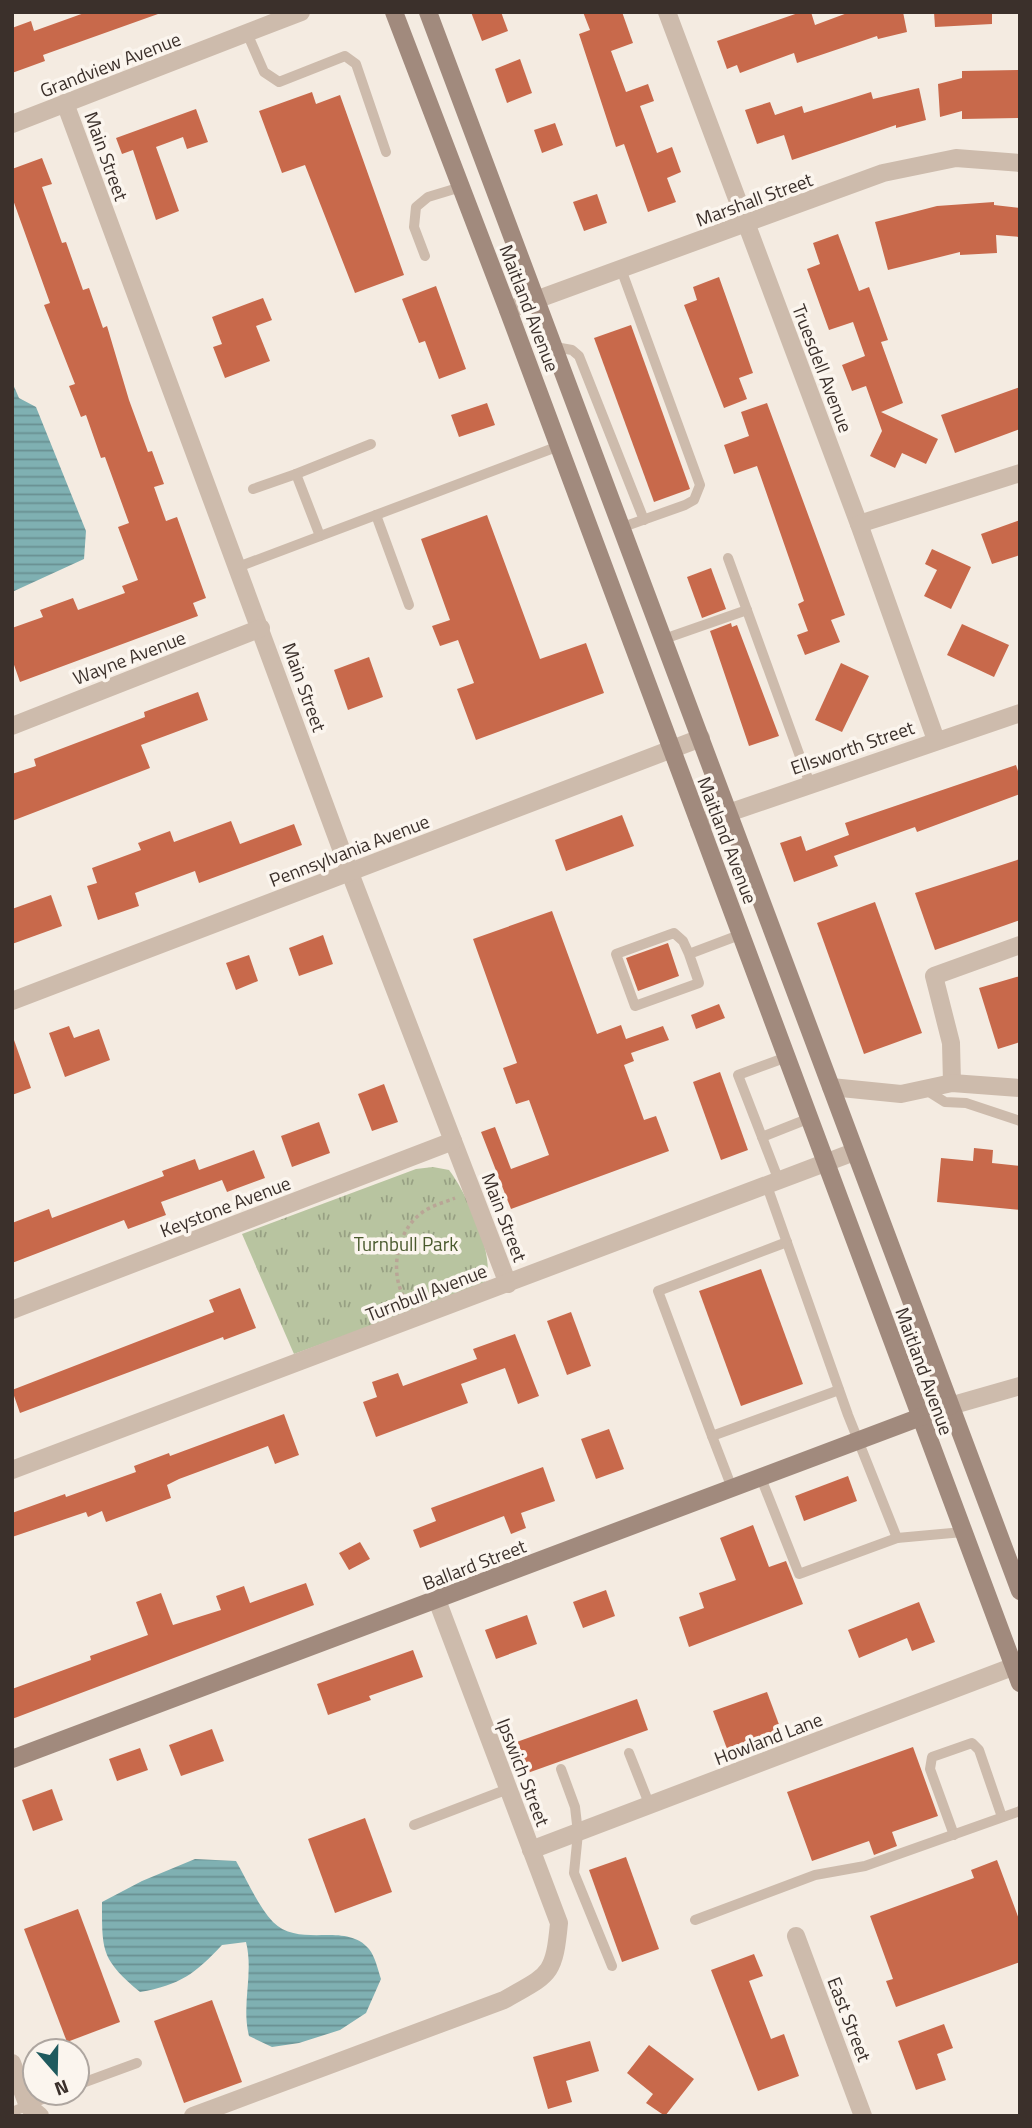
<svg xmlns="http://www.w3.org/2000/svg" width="1032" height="2128" font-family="'Titillium Web',sans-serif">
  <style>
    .grass { fill: url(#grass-tufts) }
    .water { fill: url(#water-rules) }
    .building { fill: #c8694b }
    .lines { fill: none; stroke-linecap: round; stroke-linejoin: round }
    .path { stroke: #b9a596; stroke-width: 3.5; stroke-dasharray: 3.5 3.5; stroke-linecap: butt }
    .lane { stroke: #cdbbac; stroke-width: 10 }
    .street { stroke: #cdbbac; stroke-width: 18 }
    .secondary { stroke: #a18a7d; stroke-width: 18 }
    .labels { text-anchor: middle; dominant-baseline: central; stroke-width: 7; stroke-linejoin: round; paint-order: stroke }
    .street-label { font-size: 19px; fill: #3b302b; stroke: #fbf5ee }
    .park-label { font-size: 19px; fill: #4a5a2e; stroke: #fbf5ee }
  </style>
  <defs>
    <pattern id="grass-tufts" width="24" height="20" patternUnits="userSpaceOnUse" patternTransform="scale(1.75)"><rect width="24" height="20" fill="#b8c4a0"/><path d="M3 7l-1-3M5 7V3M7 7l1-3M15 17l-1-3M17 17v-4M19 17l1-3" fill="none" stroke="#97a083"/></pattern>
    <pattern id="water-rules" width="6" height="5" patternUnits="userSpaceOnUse" patternTransform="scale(1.75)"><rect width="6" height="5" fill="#7fb0b2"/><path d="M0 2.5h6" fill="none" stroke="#699091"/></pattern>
  </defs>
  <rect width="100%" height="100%" fill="#f4ebe1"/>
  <path class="grass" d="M433,1167L449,1170C467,1194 493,1250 487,1280L477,1288L294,1354L242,1234L416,1169Z"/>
  <g class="water">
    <polygon points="12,382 19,398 36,407 86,531 84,559 12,592"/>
    <path d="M195,1859L236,1861C247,1880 258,1906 273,1922C300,1949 345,1921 369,1949C375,1956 378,1970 381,1979L366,2013L340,2030L299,2043L272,2047L249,2036C241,2004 254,1974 246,1942L222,1945C195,1974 180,1985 140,1992C101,1959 102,1951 102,1902L142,1881Z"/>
  </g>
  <g class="building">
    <polygon points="87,12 158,14 43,55 45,61 12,73 12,28 31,21 34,31"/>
    <polygon points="471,12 501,12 508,31 482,41"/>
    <polygon points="583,12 622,12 633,43 611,51 626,92 648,84 654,101 640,106 657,153 672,147 681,172 667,178 676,202 648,212 624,144 616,147 579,34 590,30"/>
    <polygon points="801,12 811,12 815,25 850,12 903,12 907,32 878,39 877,36 797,63 794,53 740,73 737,65 727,69 717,41"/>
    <polygon points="934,12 992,12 992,24 935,27"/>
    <polygon points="520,59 532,93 507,103 495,69"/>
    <polygon points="1019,70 1020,118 962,119 962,111 940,117 938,84 962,78 962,71"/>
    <polygon points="919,88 926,120 896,128 896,125 792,160 784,135 757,144 745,110 770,102 775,115 802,106 804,113 871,92 873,99"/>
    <polygon points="312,92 316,104 340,95 404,275 355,293 305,165 282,173 259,111"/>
    <polygon points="196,109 208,142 187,149 183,137 156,147 179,211 156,220 133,150 122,154 116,138"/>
    <polygon points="555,123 563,145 542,153 534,130"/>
    <polygon points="42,158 52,184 42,187 62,243 66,242 83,290 89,288 103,328 107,326 129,400 148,452 152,451 164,484 154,487 166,521 177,517 206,598 193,603 198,616 20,682 12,659 12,628 43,617 40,610 73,598 78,610 125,593 122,586 138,580 118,527 129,523 105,457 101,458 86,415 81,417 69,386 75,384 44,305 50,303 12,197 12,169"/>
    <polygon points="597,194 607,223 584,231 573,202"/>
    <polygon points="994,202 994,205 1020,208 1020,237 996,235 997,253 960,255 960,252 888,270 875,222 937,206"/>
    <polygon points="838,234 859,291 869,287 888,340 881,342 903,403 881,412 938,439 926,464 902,453 895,468 870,456 882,431 866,386 852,391 842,365 865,356 853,322 829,330 807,269 820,264 813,243"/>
    <polygon points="719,277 753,373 739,378 747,399 724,408 684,305 697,300 693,287"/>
    <polygon points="436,286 466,369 439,379 425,341 419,343 402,299"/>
    <polygon points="263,298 272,320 256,326 270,361 225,378 213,347 222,344 212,317"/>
    <polygon points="631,325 690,489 654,502 594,338"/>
    <polygon points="1020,387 1020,429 955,453 941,415"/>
    <polygon points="487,403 495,425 459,437 451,415"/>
    <polygon points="767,403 845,615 831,620 840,642 805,655 797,635 808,631 798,604 804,601 757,466 734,474 724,445 749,436 741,412"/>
    <polygon points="487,515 540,659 586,643 604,693 476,740 457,689 474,683 458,640 440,646 432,626 450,620 421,539"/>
    <polygon points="1020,520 1020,555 992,564 981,534"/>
    <polygon points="932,549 971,567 951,609 924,596 937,570 925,564"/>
    <polygon points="711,568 726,609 702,618 687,577"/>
    <polygon points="731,623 732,627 737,625 779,736 749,746 710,631"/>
    <polygon points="962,624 1009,645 994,677 947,655"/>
    <polygon points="369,657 383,697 348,710 334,670"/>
    <polygon points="841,663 869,676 842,732 815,720"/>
    <polygon points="198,692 208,720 141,745 150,768 12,821 12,774 36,766 34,759 145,717 144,712"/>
    <polygon points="1016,765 1020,777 1020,794 917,832 915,827 834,856 838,866 794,882 780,843 801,836 806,851 849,835 845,823"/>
    <polygon points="622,815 634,846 566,871 555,840"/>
    <polygon points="231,821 240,844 294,824 302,845 199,883 195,871 135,893 139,906 98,920 87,886 97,883 92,868 141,850 138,843 170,831 174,842"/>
    <polygon points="1020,859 1020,920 935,950 915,893"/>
    <polygon points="51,895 62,926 12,944 12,909"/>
    <polygon points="875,902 922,1033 864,1054 817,923"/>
    <polygon points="552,911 597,1034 621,1025 626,1039 663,1026 669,1040 631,1053 634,1061 624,1065 644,1120 656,1116 669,1151 511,1209 481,1132 495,1127 511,1169 549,1155 529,1100 516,1104 503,1068 517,1063 473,939"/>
    <polygon points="323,935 333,964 299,976 289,948"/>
    <polygon points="668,943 679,976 638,991 626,958"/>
    <polygon points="249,955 258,981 236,990 226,963"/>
    <polygon points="1020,976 1020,1042 998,1049 979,988"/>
    <polygon points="719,1004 725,1018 696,1029 691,1015"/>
    <polygon points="69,1026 74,1038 99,1029 110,1060 65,1077 49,1033"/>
    <polygon points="14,1040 31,1088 12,1095 12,1041"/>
    <polygon points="720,1072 748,1150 721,1160 693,1082"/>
    <polygon points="384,1084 398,1122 372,1131 358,1094"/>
    <polygon points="319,1122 330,1153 292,1167 281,1136"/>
    <polygon points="974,1148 993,1150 992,1163 1020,1166 1020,1210 937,1202 941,1158 973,1161"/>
    <polygon points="254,1150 265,1178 227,1192 222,1180 161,1202 166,1215 128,1229 124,1220 12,1263 12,1223 49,1209 52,1218 164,1176 162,1171 195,1159 199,1170"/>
    <polygon points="761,1269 803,1384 741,1406 699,1291"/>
    <polygon points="240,1288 256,1328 224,1340 223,1337 20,1413 12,1390 214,1312 209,1300"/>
    <polygon points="571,1312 591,1366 567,1375 547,1321"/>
    <polygon points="515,1334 539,1396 518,1404 505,1368 461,1384 468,1403 376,1437 363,1402 377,1397 372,1382 398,1373 403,1386 477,1359 473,1349"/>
    <polygon points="284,1414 299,1455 275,1464 268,1446 179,1479 167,1485 171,1498 106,1522 102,1511 88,1517 86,1512 12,1537 12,1513 65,1494 66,1497 136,1472 134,1466 169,1453 170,1456"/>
    <polygon points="609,1429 624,1469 596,1479 581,1439"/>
    <polygon points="543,1467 555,1501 521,1513 526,1528 511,1534 504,1516 420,1548 413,1530 436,1521 431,1508"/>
    <polygon points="848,1476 857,1501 804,1521 795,1496"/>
    <polygon points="753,1525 769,1567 786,1561 803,1604 689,1647 679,1617 704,1608 699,1593 736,1580 720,1538"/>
    <polygon points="360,1542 370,1559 349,1570 339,1553"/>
    <polygon points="306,1583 314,1605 12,1719 12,1689 91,1660 90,1656 148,1635 136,1602 161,1593 173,1625 221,1610 216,1596 244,1586 250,1603"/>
    <polygon points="606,1590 615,1616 583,1628 573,1602"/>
    <polygon points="919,1602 935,1642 912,1651 907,1638 859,1658 848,1630"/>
    <polygon points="527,1615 537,1644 496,1659 485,1630"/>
    <polygon points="413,1650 423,1677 369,1696 371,1700 328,1715 317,1684"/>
    <polygon points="767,1692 784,1738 730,1757 713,1711"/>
    <polygon points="637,1699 648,1730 522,1775 511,1744"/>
    <polygon points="212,1729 224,1761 181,1776 169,1745"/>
    <polygon points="913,1747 938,1816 892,1832 897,1846 874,1855 869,1841 812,1861 787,1792"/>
    <polygon points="140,1748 148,1770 117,1781 109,1759"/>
    <polygon points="52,1789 63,1820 33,1831 22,1800"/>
    <polygon points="365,1818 392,1892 335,1913 308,1839"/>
    <polygon points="626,1857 659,1949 622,1962 589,1870"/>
    <polygon points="997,1860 1020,1922 1020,1962 896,2007 886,1981 893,1979 870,1916 974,1878 971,1870"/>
    <polygon points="78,1909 120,2022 67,2042 24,1929"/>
    <polygon points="754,1954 763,1976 749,1981 771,2039 784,2034 799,2076 758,2091 711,1970"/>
    <polygon points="212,2000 242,2082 184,2103 154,2021"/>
    <polygon points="944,2024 953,2048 937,2054 946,2080 916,2090 898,2041"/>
    <polygon points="590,2041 599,2071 566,2081 572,2102 548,2109 533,2057"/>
    <polygon points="649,2045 694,2079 665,2116 646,2103 653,2094 627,2073"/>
  </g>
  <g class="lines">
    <path class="path" d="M407,1302C389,1277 395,1235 419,1215C429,1206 443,1203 455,1198"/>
    <g class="lane">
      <polyline points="247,33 264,72 279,82 345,56 356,64 386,152"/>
      <polyline points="425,256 414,227 416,207 428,197 461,187"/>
      <polyline points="621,269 700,485 694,500 685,505 623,527"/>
      <polyline points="555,347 572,350 579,356 644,520"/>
      <polyline points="296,474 371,444"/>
      <polyline points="253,489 296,474 320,536"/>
      <polyline points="376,515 409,605"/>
      <polyline points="728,558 810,784"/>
      <polyline points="238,567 559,446"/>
      <polyline points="664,639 747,610"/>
      <polyline points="689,954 699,983 635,1006 616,954 674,933 683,941 689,954 742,934"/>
      <polyline points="787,1057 738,1075 762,1137 810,1118"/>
      <polyline points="926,1090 945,1102 966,1103 1020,1121"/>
      <polyline points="762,1137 779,1181"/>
      <polyline points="767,1186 848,1415 897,1538"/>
      <polyline points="787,1242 658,1291 712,1436 839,1390"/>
      <polyline points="712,1436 732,1488"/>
      <polyline points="761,1478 799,1574 897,1538 963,1532"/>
      <polyline points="629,1753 650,1806"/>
      <polyline points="561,1769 575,1807 578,1833 574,1873 612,1966"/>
      <polyline points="414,1825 508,1789"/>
      <polyline points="954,1835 930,1769 932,1757 972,1743 979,1750 1002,1817"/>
      <polyline points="695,1920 815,1875 865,1866 1020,1811"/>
      <polyline points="77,2085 137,2063"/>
      <polyline points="12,2112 57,2093"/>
    </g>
    <g class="street">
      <polyline points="667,12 859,524 936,740"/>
      <polyline points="65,103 350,873 508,1284"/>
      <polyline points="12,124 301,12"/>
      <polyline points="508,310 883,173 956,158 1020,163"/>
      <polyline points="859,524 1020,473"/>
      <polyline points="12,726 261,628"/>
      <polyline points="699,823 1020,713"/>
      <polyline points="12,1001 701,738"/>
      <polyline points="952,1083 951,1043 934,976 1020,945"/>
      <polyline points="831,1087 901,1094 952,1083 1020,1088"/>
      <polyline points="12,1310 453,1141"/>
      <polyline points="950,1406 1020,1386"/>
      <polyline points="12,1470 854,1152"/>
      <polyline points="531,1850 1020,1664"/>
      <polyline points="796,1936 863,2116"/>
      <polyline points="12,2063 28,2106 40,2116"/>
      <path d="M193,2116L504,2000C549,1974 554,1977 559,1923L437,1600"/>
    </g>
    <g class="secondary">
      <polyline points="394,12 508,310 1020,1683"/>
      <polyline points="428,12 1020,1591"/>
      <polyline points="12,1759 950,1406"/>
    </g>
  </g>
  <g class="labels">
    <g class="street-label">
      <text transform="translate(110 64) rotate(-21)">Grandview Avenue</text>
      <text transform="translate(107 156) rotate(70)">Main Street</text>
      <text transform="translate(754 199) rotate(-20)">Marshall Street</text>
      <text transform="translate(530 308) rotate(69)">Maitland Avenue</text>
      <text transform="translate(823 368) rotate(69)">Truesdell Avenue</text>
      <text transform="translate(129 657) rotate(-21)">Wayne Avenue</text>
      <text transform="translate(305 687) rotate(70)">Main Street</text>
      <text transform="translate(852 747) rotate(-19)">Ellsworth Street</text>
      <text transform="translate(728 840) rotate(69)">Maitland Avenue</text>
      <text transform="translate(349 850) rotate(-21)">Pennsylvania Avenue</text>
      <text transform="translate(225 1206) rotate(-21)">Keystone Avenue</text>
      <text transform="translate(505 1217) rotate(69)">Main Street</text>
      <text transform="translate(426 1292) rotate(-21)">Turnbull Avenue</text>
      <text transform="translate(925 1371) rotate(70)">Maitland Avenue</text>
      <text transform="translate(474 1564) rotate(-21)">Ballard Street</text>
      <text transform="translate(768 1738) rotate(-21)">Howland Lane</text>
      <text transform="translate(524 1772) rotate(69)">Ipswich Street</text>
      <text transform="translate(850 2019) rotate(69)">East Street</text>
    </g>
    <g class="park-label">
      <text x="406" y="1243">Turnbull Park</text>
    </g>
  </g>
  <rect width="1032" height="2128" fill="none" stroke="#3b302b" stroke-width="28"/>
  <g transform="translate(56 2072) rotate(160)"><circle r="33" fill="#fbf5ee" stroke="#aea6a0" stroke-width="2"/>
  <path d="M0-5L12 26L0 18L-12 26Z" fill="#1f5a5e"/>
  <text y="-10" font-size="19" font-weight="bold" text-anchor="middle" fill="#3b302b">N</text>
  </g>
</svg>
